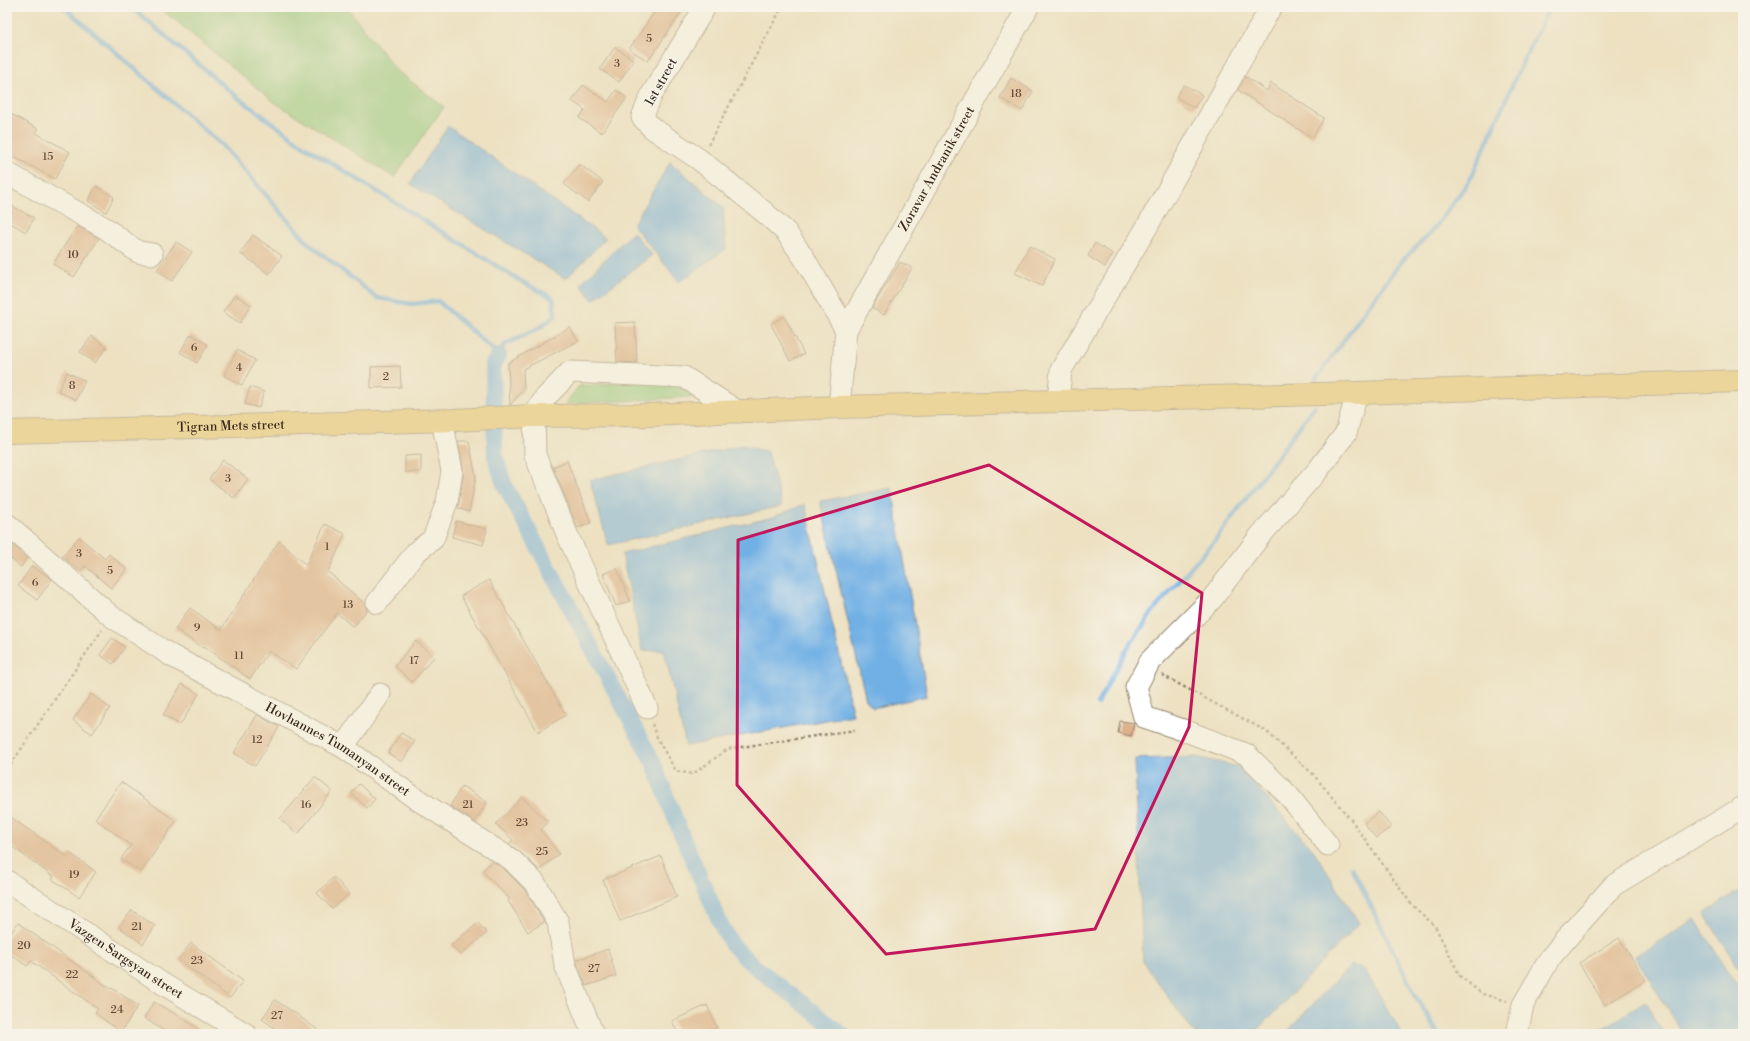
<svg xmlns="http://www.w3.org/2000/svg" width="1750" height="1041" font-family="'Libre Bodoni',serif">
  <style>
    .green { fill: #8dc97e; stroke: #647a4e }
    .water { fill: #71b0e5; stroke: #566d82 }
    .lines { fill: none; stroke-linecap: round; stroke-linejoin: round }
    .stream { stroke: #71b0e5; stroke-width: 4.5 }
    .canal { stroke: #71b0e5; stroke-width: 16 }
    .building { fill: #d9a278 }
    .minor-casing { stroke: #948670; stroke-width: 23 }
    .major-casing { stroke: #948670; stroke-width: 24 }
    .path { stroke: #948670; stroke-width: 2.5; stroke-dasharray: 3 3; stroke-linecap: butt }
    .minor { stroke: #fff; stroke-width: 21 }
    .major { stroke: #ebc669; stroke-width: 22 }
    .marked { fill: none; stroke: #c2185b; stroke-width: 3; stroke-linejoin: round }
    .labels { text-anchor: middle; dominant-baseline: central; stroke-width: 3.5; stroke-linejoin: round; paint-order: stroke }
    .number-label { font-size: 11px; fill: #624834 }
    .street-label { font-size: 13px; fill: #3b2a1e; stroke: #f7f3e8 }
  </style>
  <rect width="100%" height="100%" fill="#f7f3e8"/>
  <filter id="ink" filterUnits="userSpaceOnUse"><feTurbulence type="fractalNoise" baseFrequency=".025" numOctaves="2"/><feDisplacementMap in="SourceGraphic" scale="8" xChannelSelector="R" yChannelSelector="G"/><feConvolveMatrix kernelMatrix="1 2 1 2 8 2 1 2 1" color-interpolation-filters="sRGB"/></filter>
  <filter id="wash" filterUnits="userSpaceOnUse"><feTurbulence type="fractalNoise" baseFrequency=".012" numOctaves="4" result="noise"/><feDisplacementMap in="SourceGraphic" scale="16" xChannelSelector="R" yChannelSelector="G"/><feGaussianBlur stdDeviation="0.9" result="paint"/><feColorMatrix in="noise" values="0 0 0 0 0 0 0 0 0 0 0 0 0 0 0 0 0 1.4 0 .05"/><feComposite in="paint" operator="in"/></filter>
  <g filter="url(#wash)">
    <rect width="100%" height="100%" fill="#ede1c2"/>
    <g class="green">
      <polygon points="159,7 347,7 395,69 444,107 394,177 274,102"/>
      <polygon points="672,379 696,397 565,404 579,386"/>
    </g>
    <g class="water">
      <polygon points="448,126 606,238 566,279 410,184"/>
      <polygon points="670,162 723,207 726,249 679,282 633,225"/>
      <polygon points="633,232 652,255 593,300 580,284"/>
      <polygon points="743,445 768,452 782,506 608,545 590,480"/>
      <polygon points="892,488 927,696 873,708 866,700 820,501"/>
      <polygon points="805,504 853,715 686,746 664,650 642,651 622,554 773,517"/>
      <polygon points="1197,757 1239,767 1314,851 1359,923 1254,1034 1195,1034 1143,962 1135,759"/>
      <polygon points="1743,888 1743,975 1704,913"/>
      <polygon points="1695,919 1743,996 1743,1034 1683,1034 1635,956"/>
      <polygon points="1352,965 1365,970 1402,1034 1285,1034 1330,986"/>
      <polygon points="1645,1002 1665,1034 1594,1034"/>
    </g>
    <g class="lines">
      <g class="stream">
        <polyline points="64,7 222,145 308,243 377,298 412,304 438,301 499,355 504,345 539,328 555,316 553,298 524,283 304,146 237,97 131,7"/>
        <polyline points="1316,379 1369,305 1402,261 1435,228 1471,178 1524,59 1550,7"/>
        <polyline points="1097,704 1127,649 1153,611 1213,543 1315,406"/>
        <polyline points="1352,868 1415,995 1438,1034"/>
      </g>
      <polyline class="canal" points="499,355 493,364 495,456 504,484 653,762 680,831 721,925 731,943 749,962 842,1034"/>
    </g>
    <g id="blocks">
      <g class="building">
        <polygon points="658,7 685,7 648,61 629,49"/>
        <polygon points="615,47 634,60 619,82 600,69"/>
        <polygon points="1246,77 1267,91 1271,83 1324,118 1312,138 1238,90"/>
        <polygon points="1011,78 1033,91 1022,111 1000,98"/>
        <polygon points="583,85 608,102 616,90 627,98 602,133 579,118 585,110 572,101"/>
        <polygon points="1184,85 1202,95 1194,108 1176,97"/>
        <polygon points="11,114 38,129 36,133 70,152 55,179 7,153 7,120"/>
        <polygon points="579,164 603,182 588,202 564,184"/>
        <polygon points="96,186 114,197 106,212 88,201"/>
        <polygon points="7,203 34,218 26,232 7,221"/>
        <polygon points="77,226 99,238 74,277 53,264"/>
        <polygon points="253,235 282,256 269,274 240,253"/>
        <polygon points="176,242 192,252 172,281 157,270"/>
        <polygon points="1095,243 1113,254 1105,267 1088,256"/>
        <polygon points="1029,246 1055,259 1042,286 1015,273"/>
        <polygon points="900,262 912,268 884,315 872,308"/>
        <polygon points="235,295 251,305 240,323 223,312"/>
        <polygon points="784,316 804,354 790,361 771,324"/>
        <polygon points="635,322 637,363 617,362 615,323"/>
        <polygon points="570,327 578,341 523,369 524,389 510,405 508,363"/>
        <polygon points="191,334 208,345 197,363 180,352"/>
        <polygon points="92,336 107,347 95,363 80,352"/>
        <polygon points="237,350 255,360 242,385 224,376"/>
        <polygon points="400,366 401,387 371,388 371,367"/>
        <polygon points="67,372 85,381 76,400 58,391"/>
        <polygon points="250,387 264,392 259,408 245,404"/>
        <polygon points="458,441 469,441 476,477 469,512 458,508 464,473"/>
        <polygon points="421,455 421,472 405,472 405,456"/>
        <polygon points="223,460 248,479 234,498 209,479"/>
        <polygon points="567,461 591,523 578,528 553,467"/>
        <polygon points="456,521 487,529 483,545 452,537"/>
        <polygon points="325,524 345,534 328,572 365,604 367,610 353,627 337,613 296,669 269,651 250,679 204,646 203,648 175,629 190,608 221,630 279,541 306,565"/>
        <polygon points="79,537 105,559 109,554 127,569 111,588 85,566 80,571 62,556"/>
        <polygon points="7,540 27,558 21,567 7,556"/>
        <polygon points="32,566 52,579 37,600 18,586"/>
        <polygon points="617,568 630,601 616,606 603,574"/>
        <polygon points="489,580 566,715 538,732 461,596"/>
        <polygon points="112,638 125,647 113,664 100,655"/>
        <polygon points="416,641 434,657 412,682 395,666"/>
        <polygon points="182,684 199,694 180,725 163,715"/>
        <polygon points="91,694 110,708 92,734 73,720"/>
        <polygon points="257,715 279,727 255,766 234,753"/>
        <polygon points="1120,721 1134,723 1131,736 1118,733"/>
        <polygon points="401,733 415,741 402,762 388,753"/>
        <polygon points="315,777 332,791 298,834 280,819"/>
        <polygon points="121,782 176,821 141,872 121,859 131,845 95,819"/>
        <polygon points="359,784 375,799 367,808 351,793"/>
        <polygon points="462,786 487,802 475,822 450,806"/>
        <polygon points="522,797 548,822 541,830 559,854 539,870 520,852 509,844 513,840 496,824"/>
        <polygon points="1379,812 1391,827 1376,838 1364,823"/>
        <polygon points="7,815 68,857 70,853 96,872 79,897 52,879 54,877 7,843"/>
        <polygon points="661,856 677,897 620,921 603,880"/>
        <polygon points="492,861 504,869 525,890 544,922 528,932 508,901 510,899 482,871"/>
        <polygon points="334,877 349,894 332,909 317,893"/>
        <polygon points="132,910 155,926 143,944 119,927"/>
        <polygon points="18,923 111,989 112,988 138,1006 121,1032 95,1013 98,1009 31,961 27,966 7,952 7,939"/>
        <polygon points="478,923 487,933 460,955 451,945"/>
        <polygon points="1619,938 1646,980 1605,1005 1579,963"/>
        <polygon points="191,943 243,981 230,998 178,960"/>
        <polygon points="608,949 616,976 586,986 576,960"/>
        <polygon points="275,1000 295,1013 323,1034 283,1034 262,1019"/>
        <polygon points="154,1002 182,1018 206,1034 169,1034 144,1018"/>
        <polygon points="707,1005 717,1028 704,1034 678,1034 672,1021"/>
      </g>
    </g>
  </g>
  <g filter="url(#ink)">
    <use href="#blocks" fill-opacity="0" stroke="#948670" stroke-width="1"/>
    <g class="lines">
      <defs>
        <g id="minor">
          <polyline points="705,7 652,94 642,117 652,128 700,160 764,212 786,232 804,258 846,330 839,407"/>
          <polyline points="7,173 105,228 138,252 152,254"/>
          <path id="s1" d="M846,330L1028,7"/>
          <polyline points="1058,402 1061,370 1144,232 1271,7"/>
          <path id="s2" d="M7,524L111,616L170,655L343,747L415,798L512,860L535,883L558,922L565,965L593,1034"/>
          <polyline points="377,603 416,552 433,539 447,502 452,471 442,420"/>
          <polyline points="647,708 567,534 535,455 534,416 544,399 570,372 684,377 739,412"/>
          <polyline points="343,747 380,694"/>
          <polyline points="1328,845 1288,795 1246,754 1186,731 1144,717 1136,687 1150,661 1212,599 1260,536 1318,470 1346,433 1357,393"/>
          <path id="s3" d="M7,881L163,984L246,1034"/>
          <polyline points="1517,1034 1523,1005 1550,958 1577,926 1614,885 1743,807"/>
        </g>
        <g id="major">
          <path id="s4" d="M7,432L454,420L534,416L647,415L839,407L1357,393L1743,381"/>
        </g>
      </defs>
      <use href="#minor" class="minor-casing"/>
      <use href="#major" class="major-casing"/>
      <g class="path">
        <polyline points="708,145 782,7"/>
        <polyline points="1162,675 1266,731 1313,774 1352,821 1412,905 1435,926 1460,976 1482,994 1507,1001"/>
        <polyline points="652,724 658,740 676,771 693,774 728,749 855,730"/>
        <polyline points="7,770 102,630"/>
      </g>
      <use href="#minor" class="minor"/>
      <use href="#major" class="major"/>
    </g>
  </g>
  <path d="M0 0H1750V1041H0ZM989,465L1202,593L1189,727L1095,929L886,954L737,785L738,540Z" fill="#ede1c2" fill-opacity=".55" fill-rule="evenodd"/>
  <path class="marked" d="M989,465L1202,593L1189,727L1095,929L886,954L737,785L738,540Z"/>
  <g class="labels">
    <g class="number-label">
      <text x="649" y="39">5</text>
      <text x="617" y="64">3</text>
      <text x="1016" y="94">18</text>
      <text x="48" y="157">15</text>
      <text x="73" y="255">10</text>
      <text x="194" y="348">6</text>
      <text x="239" y="368">4</text>
      <text x="386" y="377">2</text>
      <text x="72" y="386">8</text>
      <text x="228" y="479">3</text>
      <text x="327" y="547">1</text>
      <text x="79" y="554">3</text>
      <text x="110" y="571">5</text>
      <text x="35" y="583">6</text>
      <text x="348" y="605">13</text>
      <text x="197" y="628">9</text>
      <text x="239" y="656">11</text>
      <text x="414" y="661">17</text>
      <text x="257" y="740">12</text>
      <text x="306" y="805">16</text>
      <text x="468" y="805">21</text>
      <text x="522" y="823">23</text>
      <text x="542" y="852">25</text>
      <text x="74" y="875">19</text>
      <text x="137" y="927">21</text>
      <text x="24" y="946">20</text>
      <text x="197" y="961">23</text>
      <text x="594" y="969">27</text>
      <text x="72" y="975">22</text>
      <text x="117" y="1010">24</text>
      <text x="277" y="1016">27</text>
    </g>
    <g class="street-label">
      <text transform="translate(661 82) rotate(-61)">1st street</text>
      <text stroke="none"><textPath href="#s1" startOffset="185">Zoravar Andranik street</textPath></text>
      <text stroke="none"><textPath href="#s4" startOffset="224">Tigran Mets street</textPath></text>
      <text stroke="none"><textPath href="#s2" startOffset="402">Hovhannes Tumanyan street</textPath></text>
      <text stroke="none"><textPath href="#s3" startOffset="142">Vazgen Sargsyan street</textPath></text>
    </g>
  </g>
  <rect width="1750" height="1041" fill="none" stroke="#f7f3e8" stroke-width="24"/>
</svg>
